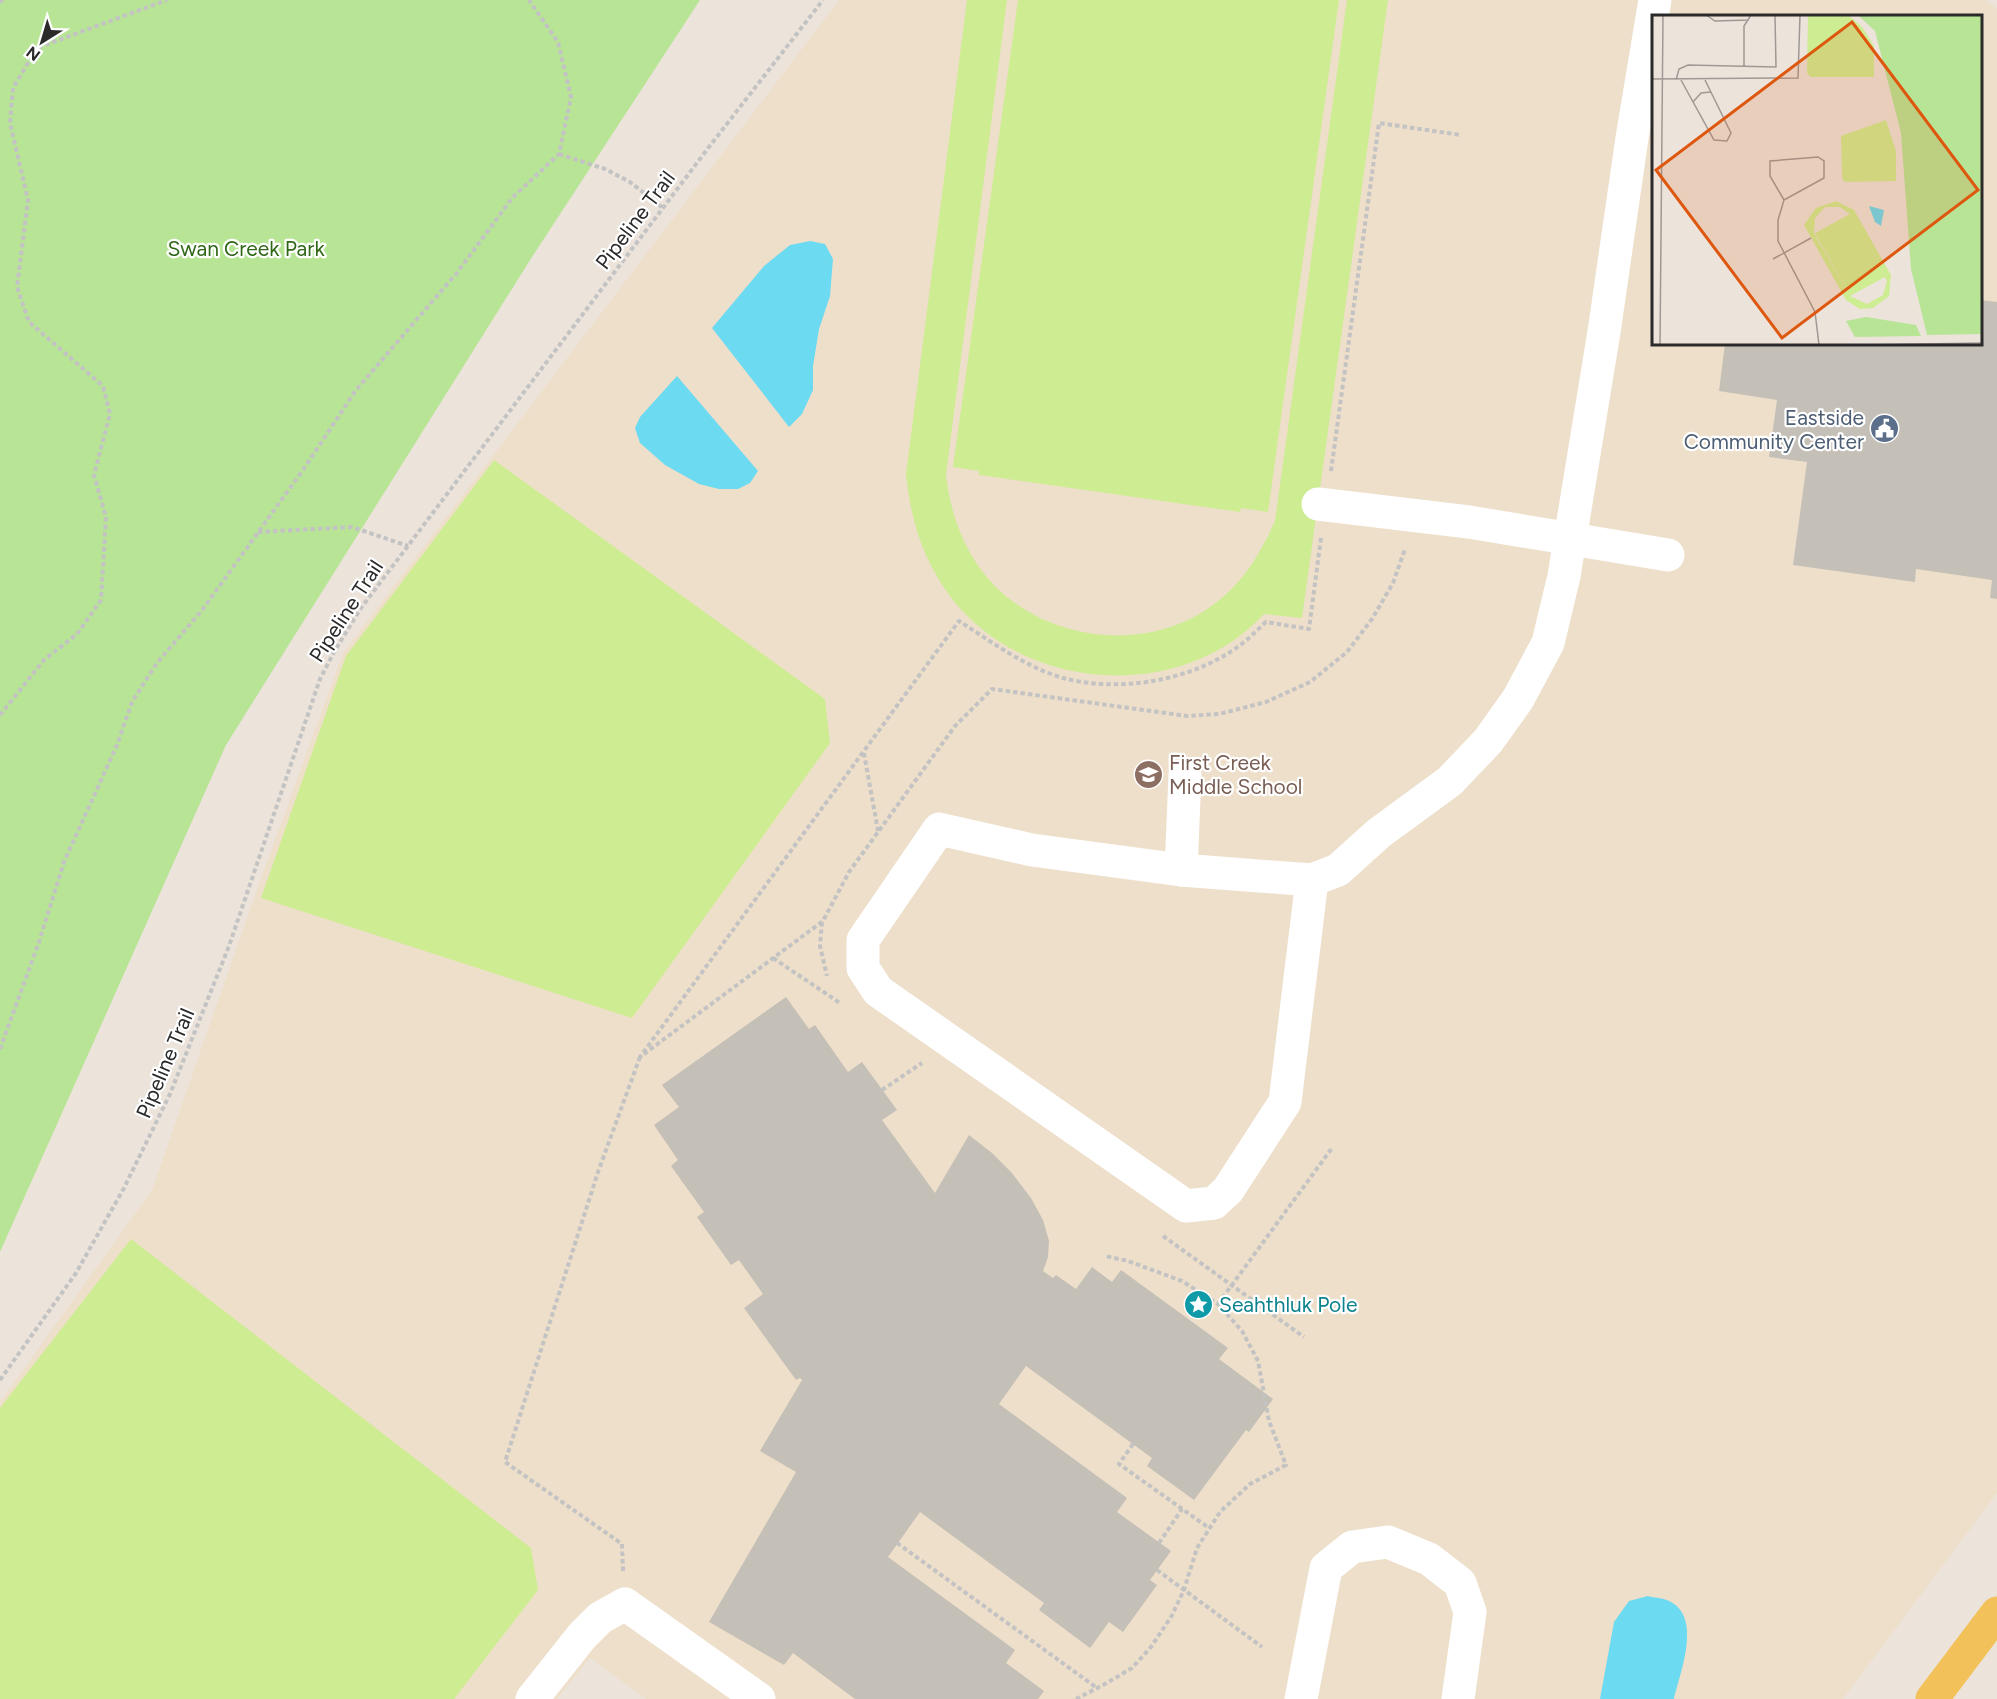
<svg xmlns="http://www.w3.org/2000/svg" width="1997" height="1699" font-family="Figtree,sans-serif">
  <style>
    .education { fill: #eedfca; fill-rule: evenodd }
    .green { fill: #b8e496 }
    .pitch { fill: #ceec92 }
    .water { fill: #6cdaf1 }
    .building { fill: #c4bfb7 }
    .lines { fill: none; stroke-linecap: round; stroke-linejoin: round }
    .path { stroke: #c3c3c3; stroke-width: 4; stroke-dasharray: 4.5 3; stroke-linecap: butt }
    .minor { stroke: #fff; stroke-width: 33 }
    .major { stroke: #f3c159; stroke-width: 33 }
    .labels { text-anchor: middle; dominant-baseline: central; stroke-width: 4.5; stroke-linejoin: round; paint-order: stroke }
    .street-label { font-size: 21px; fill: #2a2a2a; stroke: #fff }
    .park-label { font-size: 21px; fill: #316818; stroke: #fff }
    .service-label { font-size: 21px; fill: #4e5e75; stroke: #fff; text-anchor: end }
    .education-label { font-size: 21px; fill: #785e54; stroke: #fff; text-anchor: start }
    .culture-label { font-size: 21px; fill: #0d838f; stroke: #fff; text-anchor: start }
    .inset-road { fill: none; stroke: #9e9994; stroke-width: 1.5 }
    .view { fill: #de570e; fill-opacity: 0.15; stroke: #de570e; stroke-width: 3 }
    .inset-edge { fill: none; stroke: #2a2a2a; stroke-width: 3 }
  </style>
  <rect width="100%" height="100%" fill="#ece3db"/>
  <path class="education" d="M839,0H1985L1997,9V1493L1843,1699H646L590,1658L557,1699H0V1402L152,1190L255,895L343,653ZM1654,16H1980V344H1654Z"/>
  <polygon class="green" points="0,0 700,0 532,257 226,745 0,1252"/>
  <g class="pitch">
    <path d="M967,0H1007L946,475C950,507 958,534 975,561C1027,643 1152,661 1224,596C1248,575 1262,549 1275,521L1347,0H1388L1302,618L1264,614C1182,703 1027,693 953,600C923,561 911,522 906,474Z"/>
    <polygon points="1018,0 1339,0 1268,512 1241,508 1240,512 979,475 979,471 953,467"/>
    <polygon points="494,460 825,699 830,743 632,1018 261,898 346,656"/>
    <polygon points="131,1239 531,1548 538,1590 454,1699 0,1699 0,1408"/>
  </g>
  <g class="water">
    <polygon points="810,241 825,244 833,259 830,296 819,329 813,366 813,390 802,414 789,427 712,328 764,266 790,245"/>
    <polygon points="677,376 758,471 750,483 738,489 719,489 699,484 665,465 640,443 635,428 640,417"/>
    <path d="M1648,1596C1655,1598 1665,1598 1671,1602C1702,1619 1680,1673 1674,1699H1600L1614,1622L1629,1601Z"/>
  </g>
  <g class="building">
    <polygon points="1980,300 1997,302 1997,599 1990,598 1992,580 1916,569 1915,582 1793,565 1807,462 1769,457 1777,400 1719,391 1725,344 1980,344"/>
    <polygon points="786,997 809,1029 815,1025 848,1072 862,1062 897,1110 882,1120 935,1193 969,1135 992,1153 1011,1172 1031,1198 1043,1220 1049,1241 1048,1257 1043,1271 1053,1278 1056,1275 1076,1289 1092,1267 1112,1282 1121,1270 1228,1348 1219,1359 1273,1399 1249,1432 1246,1430 1194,1500 1147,1466 1152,1458 1026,1366 999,1404 1127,1498 1117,1512 1171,1551 1150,1580 1157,1585 1123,1632 1109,1622 1090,1648 1039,1610 1044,1603 920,1512 888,1557 1015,1650 1006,1663 1044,1691 1038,1699 855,1699 793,1653 784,1665 709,1622 796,1472 760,1451 802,1380 800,1378 796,1380 744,1308 763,1294 739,1260 731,1265 697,1217 704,1212 671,1166 678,1160 654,1125 679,1107 662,1085"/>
  </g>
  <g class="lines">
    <g class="path">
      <polyline points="0,2 3,0"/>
      <polyline points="559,154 605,169 630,182 663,208"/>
      <polyline points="1331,471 1379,123 1461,135"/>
      <polyline points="258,532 352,527 408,546"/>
      <path d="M1321,538L1309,629L1266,622C1257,630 1249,639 1239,646C1191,681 1120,693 1063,678C1025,667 992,642 959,621L640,1057L823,921L849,872L955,726L992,689L1187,716L1219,714L1266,702L1310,682L1347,652L1372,619L1393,583L1405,549"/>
      <polyline points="0,715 44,660 77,634 101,600 106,517 94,475 110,414 103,386 29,322 17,287 28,200 10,123 13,88 37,48 167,0"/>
      <polyline points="864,753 878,831"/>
      <polyline points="822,922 820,946 827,976"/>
      <polyline points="773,958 840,1003"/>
      <polyline points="0,1049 39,942 64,862 117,745 132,702 157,663 203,609 303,470 356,390 456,274 513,197 559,154 571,97 558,42 529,0"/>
      <polyline points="882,1090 922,1063"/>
      <polyline points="1163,1236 1304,1337"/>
      <polyline points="1218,1304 1332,1148"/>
      <polyline points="0,1380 76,1273 124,1188 170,1094 229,946 320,679 334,652 361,608 709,147 823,0"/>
      <polyline points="1133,1444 1119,1464 1209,1528"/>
      <polyline points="897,1543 1097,1688"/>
      <polyline points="1159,1543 1182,1509"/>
      <polyline points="1157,1570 1262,1647"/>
      <polyline points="623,1571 622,1544 505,1462 598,1172 640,1057"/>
      <polyline points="1076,1699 1105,1684 1132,1668 1151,1647 1171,1617 1184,1590 1197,1548 1220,1512 1250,1484 1286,1465 1269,1421 1258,1361 1242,1331 1218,1304 1182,1281 1128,1261 1105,1256"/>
    </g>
    <g class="minor">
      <polyline points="1318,504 1469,522 1668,555"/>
      <polygon points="939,829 1032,850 1181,870 1312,880 1285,1102 1228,1190 1214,1203 1186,1206 878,991 863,968 863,940"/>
      <polyline points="1181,870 1185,775"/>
      <polyline points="1312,880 1338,870 1379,833 1450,781 1488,741 1518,699 1548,643 1564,576 1604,332 1632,138 1655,0"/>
      <polyline points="532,1699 582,1636 600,1618 625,1604 759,1699"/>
      <polyline points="1301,1699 1326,1568 1352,1547 1388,1542 1429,1559 1460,1583 1470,1612 1458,1699"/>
    </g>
    <polyline class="major" points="1932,1699 1997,1613"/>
  </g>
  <defs>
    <symbol id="civic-disc" viewBox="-11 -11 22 22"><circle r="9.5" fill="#5c6f8a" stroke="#fff"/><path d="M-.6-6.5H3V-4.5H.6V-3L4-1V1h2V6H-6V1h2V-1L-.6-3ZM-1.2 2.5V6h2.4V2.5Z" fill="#fff"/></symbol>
    <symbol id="school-disc" viewBox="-11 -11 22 22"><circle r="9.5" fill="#8d6e63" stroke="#fff"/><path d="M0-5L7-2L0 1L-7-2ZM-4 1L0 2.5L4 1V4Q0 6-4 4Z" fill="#fff"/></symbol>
    <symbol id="sight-disc" viewBox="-11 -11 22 22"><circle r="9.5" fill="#0f9aa8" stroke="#fff"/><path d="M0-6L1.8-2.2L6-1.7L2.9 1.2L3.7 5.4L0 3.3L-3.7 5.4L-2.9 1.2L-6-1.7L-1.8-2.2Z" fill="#fff"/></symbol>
  </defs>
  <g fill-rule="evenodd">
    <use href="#civic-disc" x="1868" y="412" width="33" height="33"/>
    <use href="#school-disc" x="1132" y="758" width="33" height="33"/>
    <use href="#sight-disc" x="1182" y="1288" width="33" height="33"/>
  </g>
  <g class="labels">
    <g class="street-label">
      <text transform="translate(635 220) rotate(-53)">Pipeline Trail</text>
      <text transform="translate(346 611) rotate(-57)">Pipeline Trail</text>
      <text transform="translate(165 1063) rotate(-67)">Pipeline Trail</text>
    </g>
    <g class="park-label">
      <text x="246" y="248">Swan Creek Park</text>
    </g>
    <g class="service-label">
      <text x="1864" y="417">Eastside<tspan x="1864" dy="24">Community Center</tspan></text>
    </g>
    <g class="education-label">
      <text x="1169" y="762">First Creek<tspan x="1169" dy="24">Middle School</tspan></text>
    </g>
    <g class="culture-label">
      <text x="1219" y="1304">Seahthluk Pole</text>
    </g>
  </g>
  <g transform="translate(1652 15)">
    <rect width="330" height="330" fill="#ece3db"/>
    <path d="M206,0H330V319L275,320L259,254L249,118L223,16ZM214,302L264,310L269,321L203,322L194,306Z" fill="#b8e496"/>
    <path d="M156,0H196L210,12L222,31V62H159L155,58ZM234,105L244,136V166L193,167L190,163L189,121ZM184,186L202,195L239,260L237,281L221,293L208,294L194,285L152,210L164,193ZM173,192H188L198,199L163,218L197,279L162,218L163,203ZM209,219L235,266L231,280L215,289L198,281L233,262Z" fill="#ceec92" fill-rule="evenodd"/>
    <path d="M217,191L232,195L229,211L223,207Z" fill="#6cdaf1"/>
    <path class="inset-road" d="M54,0L63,6L97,5M92,52V11L99,0M0,64L146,63L148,0M24,65L27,54L36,50L124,52L123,0M29,65L62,125L75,126L79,118L53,65M41,87L49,78L59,77M166,142L172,146V163L132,185L118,161V146ZM132,185L126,205V226L163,297L167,330M121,244L159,223M8,330L11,0M212,330L330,328"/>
    <path class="view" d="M200,7L326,175L130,323L4,155Z"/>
    <rect width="330" height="330" class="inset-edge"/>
  </g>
  <g transform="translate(42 42) rotate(217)" stroke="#ffffff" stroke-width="4.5" paint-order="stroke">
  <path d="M0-4.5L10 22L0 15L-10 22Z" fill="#2a2a2a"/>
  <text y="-9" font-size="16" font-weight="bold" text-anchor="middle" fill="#2a2a2a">N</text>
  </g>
</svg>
